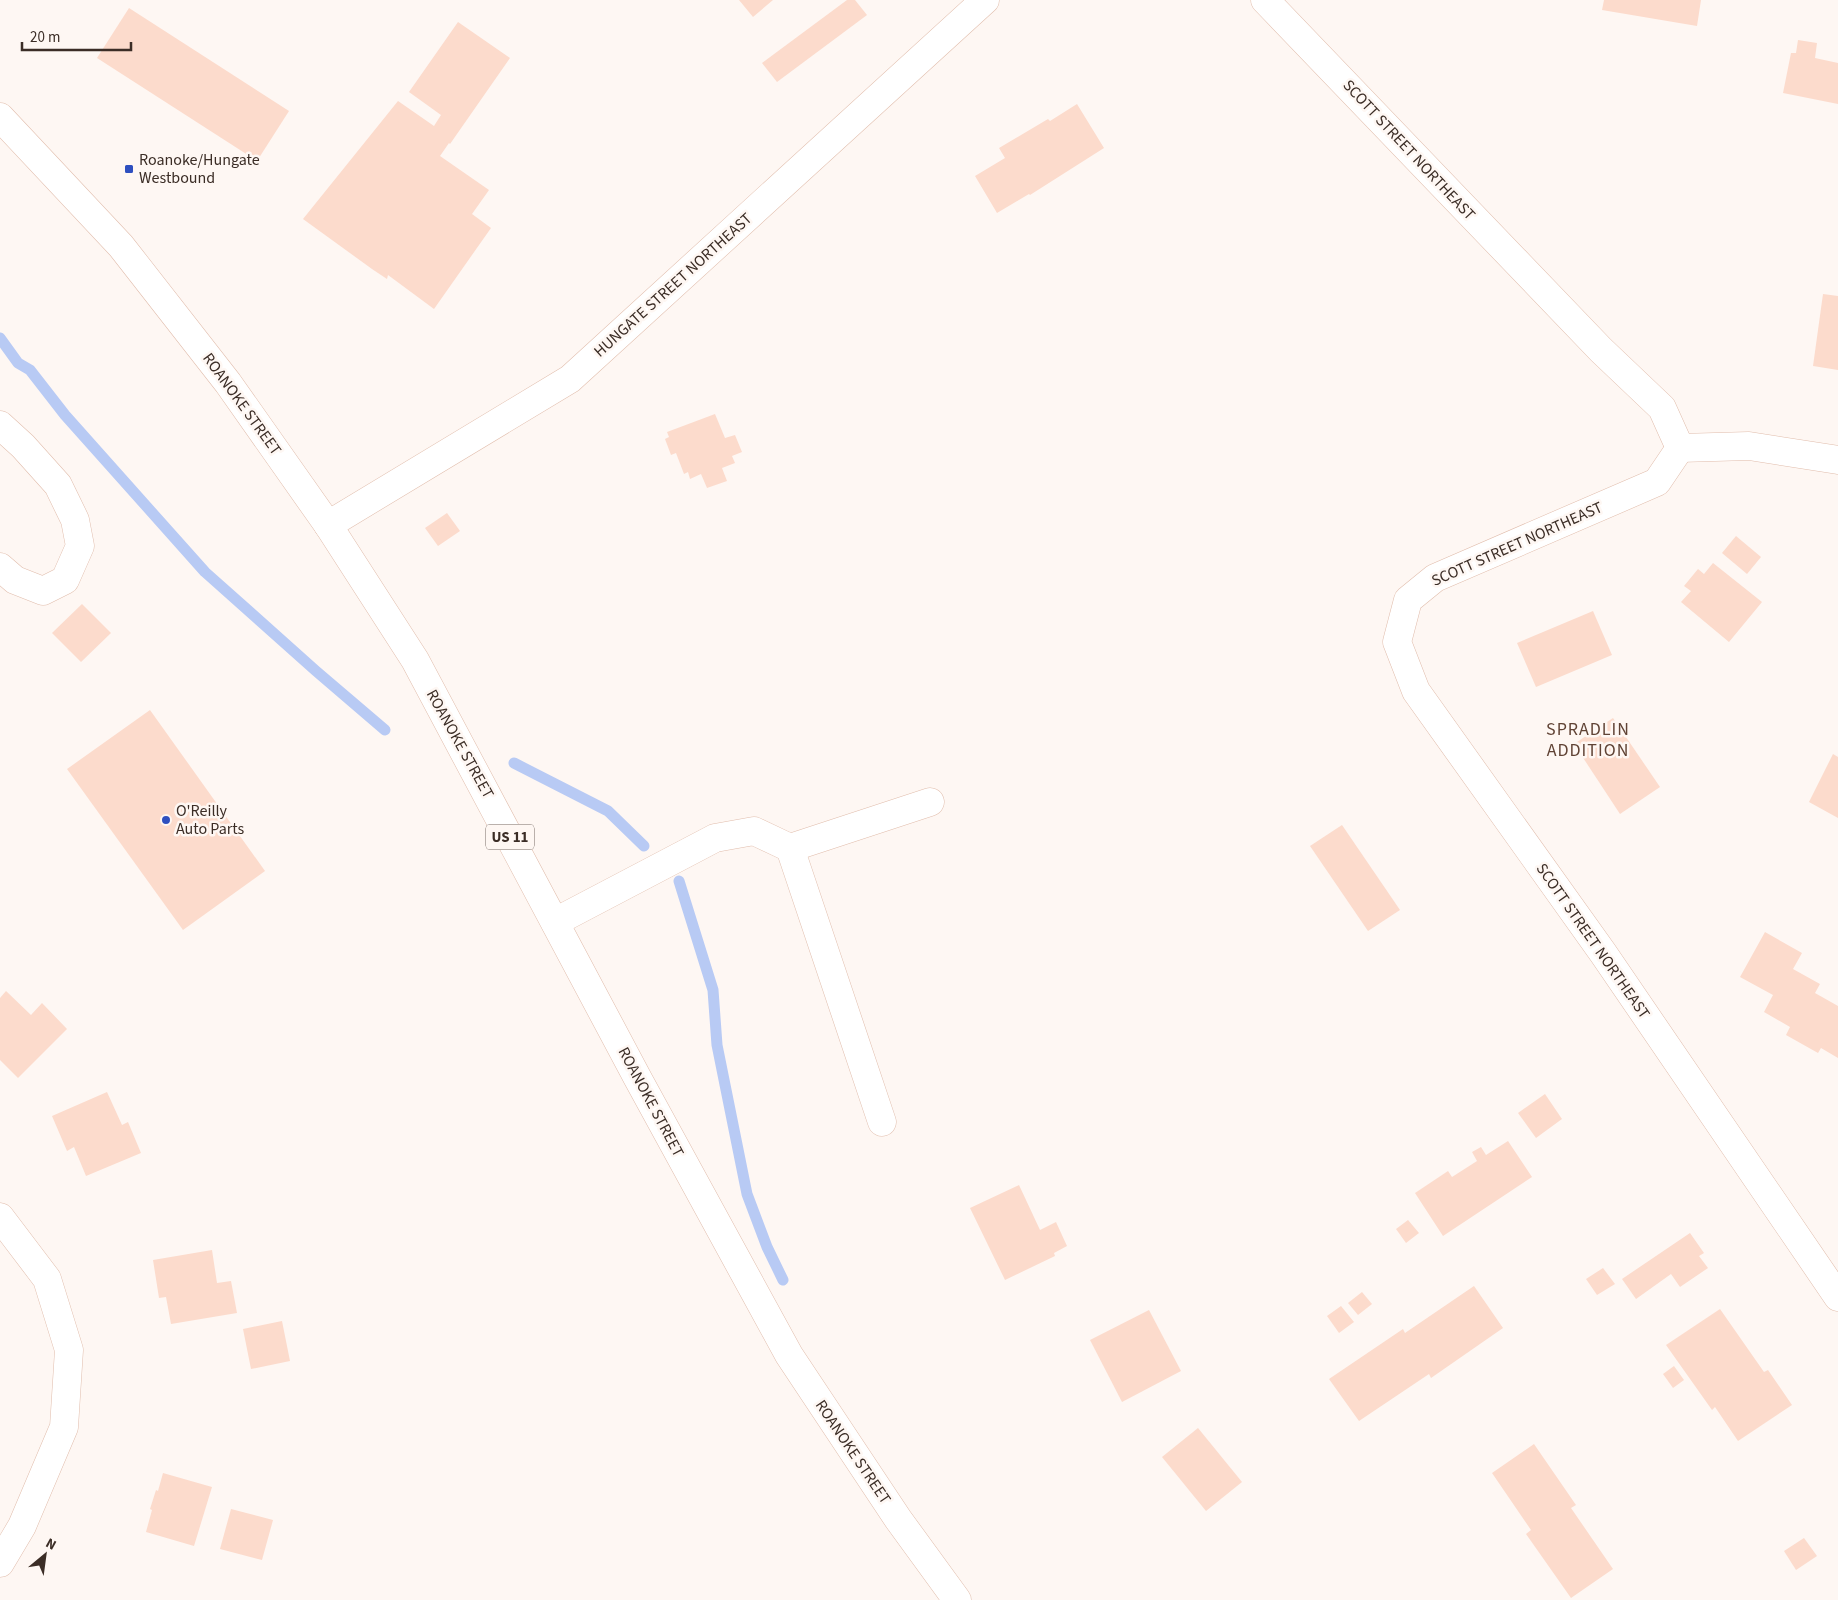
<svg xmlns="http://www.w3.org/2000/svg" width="1838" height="1600" font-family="'Source Sans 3',sans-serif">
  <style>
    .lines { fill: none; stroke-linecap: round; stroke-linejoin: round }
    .stream { stroke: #b8caf4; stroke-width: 11 }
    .building { fill: #fcdbcc }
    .minor-casing { stroke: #e1bdac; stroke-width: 29 }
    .major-casing { stroke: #e1bdac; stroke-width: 29 }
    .minor { stroke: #fff; stroke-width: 28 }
    .major { stroke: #fff; stroke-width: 28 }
    .poi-dot { fill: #2e4fbf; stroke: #fef7f3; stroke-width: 2 }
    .labels { text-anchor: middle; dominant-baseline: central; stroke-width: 5; stroke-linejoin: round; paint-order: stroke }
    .shield { fill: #fef7f3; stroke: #766a64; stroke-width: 1 }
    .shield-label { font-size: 15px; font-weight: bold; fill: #3b2d26 }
    .street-label { font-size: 16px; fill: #3b2d26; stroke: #fef7f3 }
    .poi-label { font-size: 16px; fill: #3b2d26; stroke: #fef7f3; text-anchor: start }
    .neighbourhood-label { font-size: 18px; letter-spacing: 1px; fill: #604335; stroke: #fef7f3 }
  </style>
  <rect width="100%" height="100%" fill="#fef7f3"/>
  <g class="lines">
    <g class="stream">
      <polyline points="0,338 18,363 30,370 65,415 205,572 316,671 385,730"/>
      <polyline points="514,763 608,811 644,846"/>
      <polyline points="679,881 713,990 717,1045 747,1194 767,1247 783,1280"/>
    </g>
  </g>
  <g class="building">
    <polygon points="739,0 773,0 753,17"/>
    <polygon points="847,0 855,0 867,15 777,82 762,63"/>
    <polygon points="1604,0 1701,0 1697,26 1602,10"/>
    <polygon points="129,8 289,111 257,161 97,58"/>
    <polygon points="458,22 510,58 450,144 449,143 440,156 489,190 472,214 491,228 434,309 388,275 387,279 372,269 303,219 398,101 434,126 441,115 409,92"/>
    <polygon points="1798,40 1817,43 1815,58 1838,63 1838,104 1783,93 1791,53 1796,53"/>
    <polygon points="1077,104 1104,148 1030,195 1029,194 997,213 975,176 1005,158 999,148 1048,119 1050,121"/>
    <polygon points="1823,294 1838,296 1838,370 1813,366"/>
    <polygon points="715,414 725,438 735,435 742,452 732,456 735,463 722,468 727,481 707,488 701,474 690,479 688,472 684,474 676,453 671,455 665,439 669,437 667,432"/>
    <polygon points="447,513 460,531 438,546 425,528"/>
    <polygon points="1736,536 1761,557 1747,574 1722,553"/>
    <polygon points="1713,563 1762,602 1729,642 1681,602 1691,591 1684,586 1698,569 1704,574"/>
    <polygon points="82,604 111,633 81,662 52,633"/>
    <polygon points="1593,611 1612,655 1536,687 1517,643"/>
    <polygon points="150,710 265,871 183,930 67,769"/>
    <polygon points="1613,718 1660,787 1620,814 1574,744"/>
    <polygon points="1833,754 1838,757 1838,818 1809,802"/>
    <polygon points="1342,825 1400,910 1368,931 1310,846"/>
    <polygon points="1765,932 1802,953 1793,969 1820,984 1815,993 1838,1006 1838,1058 1821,1048 1818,1053 1786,1035 1790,1027 1764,1012 1773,995 1740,977"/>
    <polygon points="6,991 31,1015 42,1003 67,1029 18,1078 0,1060 0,998"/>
    <polygon points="107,1092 122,1125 128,1122 141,1153 86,1176 74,1147 67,1151 52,1116"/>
    <polygon points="1545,1094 1562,1119 1536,1138 1518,1113"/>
    <polygon points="1508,1141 1532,1177 1443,1236 1415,1193 1448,1171 1452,1177 1477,1161 1472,1152 1481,1147 1486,1155"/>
    <polygon points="1019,1185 1040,1230 1056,1222 1067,1246 1054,1253 1055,1256 1005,1280 970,1208"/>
    <polygon points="1408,1220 1419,1233 1406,1243 1396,1229"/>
    <polygon points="1690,1233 1704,1253 1699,1256 1708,1268 1680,1287 1671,1274 1636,1299 1622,1279"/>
    <polygon points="212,1250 217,1283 231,1281 237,1313 171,1324 166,1297 159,1298 153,1260"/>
    <polygon points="1603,1268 1615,1284 1597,1295 1586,1279"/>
    <polygon points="1474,1286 1503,1328 1431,1378 1429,1374 1359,1421 1329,1379 1403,1329 1405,1333"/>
    <polygon points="1362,1292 1372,1304 1358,1315 1348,1303"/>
    <polygon points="1341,1306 1354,1322 1339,1333 1327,1316"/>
    <polygon points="1720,1309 1764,1372 1768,1370 1792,1405 1738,1441 1715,1407 1712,1410 1666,1345"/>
    <polygon points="1149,1310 1181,1371 1122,1402 1090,1340"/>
    <polygon points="282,1321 290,1361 251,1369 243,1329"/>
    <polygon points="1674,1366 1684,1380 1673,1388 1663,1374"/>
    <polygon points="1198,1428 1242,1482 1206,1511 1162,1457"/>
    <polygon points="1534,1444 1576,1505 1571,1508 1613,1569 1571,1598 1526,1534 1531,1530 1492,1473"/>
    <polygon points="163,1473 212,1487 194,1546 146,1532 152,1510 150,1509 156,1490 158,1491"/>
    <polygon points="231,1509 273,1520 262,1560 220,1549"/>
    <polygon points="1804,1538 1817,1556 1796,1570 1784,1551"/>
  </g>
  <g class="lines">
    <defs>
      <g id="minor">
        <polyline points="1265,0 1601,350 1662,408 1680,448"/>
        <polyline points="0,425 23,446 58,485 75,520 80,546 65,580 43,591 15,580 0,567"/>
        <polyline points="1680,448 1657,482 1435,578 1408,600 1397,642 1416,691 1603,953 1838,1297"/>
        <polyline points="1680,448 1749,446 1838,460"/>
        <polyline points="328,525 570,379 985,0"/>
        <polyline points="790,848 882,1122"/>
        <polyline points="555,922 715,838 754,831 790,848 930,802"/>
        <polyline points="0,1217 47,1279 69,1350 64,1427 22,1526 0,1563"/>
      </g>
      <polyline id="major" points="0,117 121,246 228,383 328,525 415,660 637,1077 789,1355 898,1519 957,1600"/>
    </defs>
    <use href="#minor" class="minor-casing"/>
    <use href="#major" class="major-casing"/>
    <use href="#minor" class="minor"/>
    <use href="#major" class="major"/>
  </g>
  <g class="poi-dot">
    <rect x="124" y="164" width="10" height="10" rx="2.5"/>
    <circle cx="166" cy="820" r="5"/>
  </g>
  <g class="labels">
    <rect class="shield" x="486" y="824.5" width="48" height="25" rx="4"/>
    <g class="shield-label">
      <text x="510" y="837">US 11</text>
    </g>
    <g class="street-label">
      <text transform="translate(1409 150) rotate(47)">SCOTT STREET NORTHEAST</text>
      <text transform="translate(673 285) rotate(-42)">HUNGATE STREET NORTHEAST</text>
      <text transform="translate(242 404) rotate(54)">ROANOKE STREET</text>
      <text transform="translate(1517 544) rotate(-24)">SCOTT STREET NORTHEAST</text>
      <text transform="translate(460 744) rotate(61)">ROANOKE STREET</text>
      <text transform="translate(1593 941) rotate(55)">SCOTT STREET NORTHEAST</text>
      <text transform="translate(651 1102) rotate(62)">ROANOKE STREET</text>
      <text transform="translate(853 1452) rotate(56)">ROANOKE STREET</text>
    </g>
    <g class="poi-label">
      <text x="139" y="160">Roanoke/Hungate<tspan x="139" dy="18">Westbound</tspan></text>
      <text x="176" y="811">O'Reilly<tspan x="176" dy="18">Auto Parts</tspan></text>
    </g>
    <g class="neighbourhood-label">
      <text x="1588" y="729">SPRADLIN<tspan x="1588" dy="21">ADDITION</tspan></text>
    </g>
  </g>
  <g transform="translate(45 1555) rotate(29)" stroke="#fef7f3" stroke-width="4" paint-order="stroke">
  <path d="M0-4L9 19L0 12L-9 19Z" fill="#3b2d26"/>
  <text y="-8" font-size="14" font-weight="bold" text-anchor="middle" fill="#3b2d26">N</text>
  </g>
  <path d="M22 42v8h109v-8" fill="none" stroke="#3b2d26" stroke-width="2.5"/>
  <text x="30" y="42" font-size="15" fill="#3b2d26" stroke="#fef7f3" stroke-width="4" paint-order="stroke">20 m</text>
</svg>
